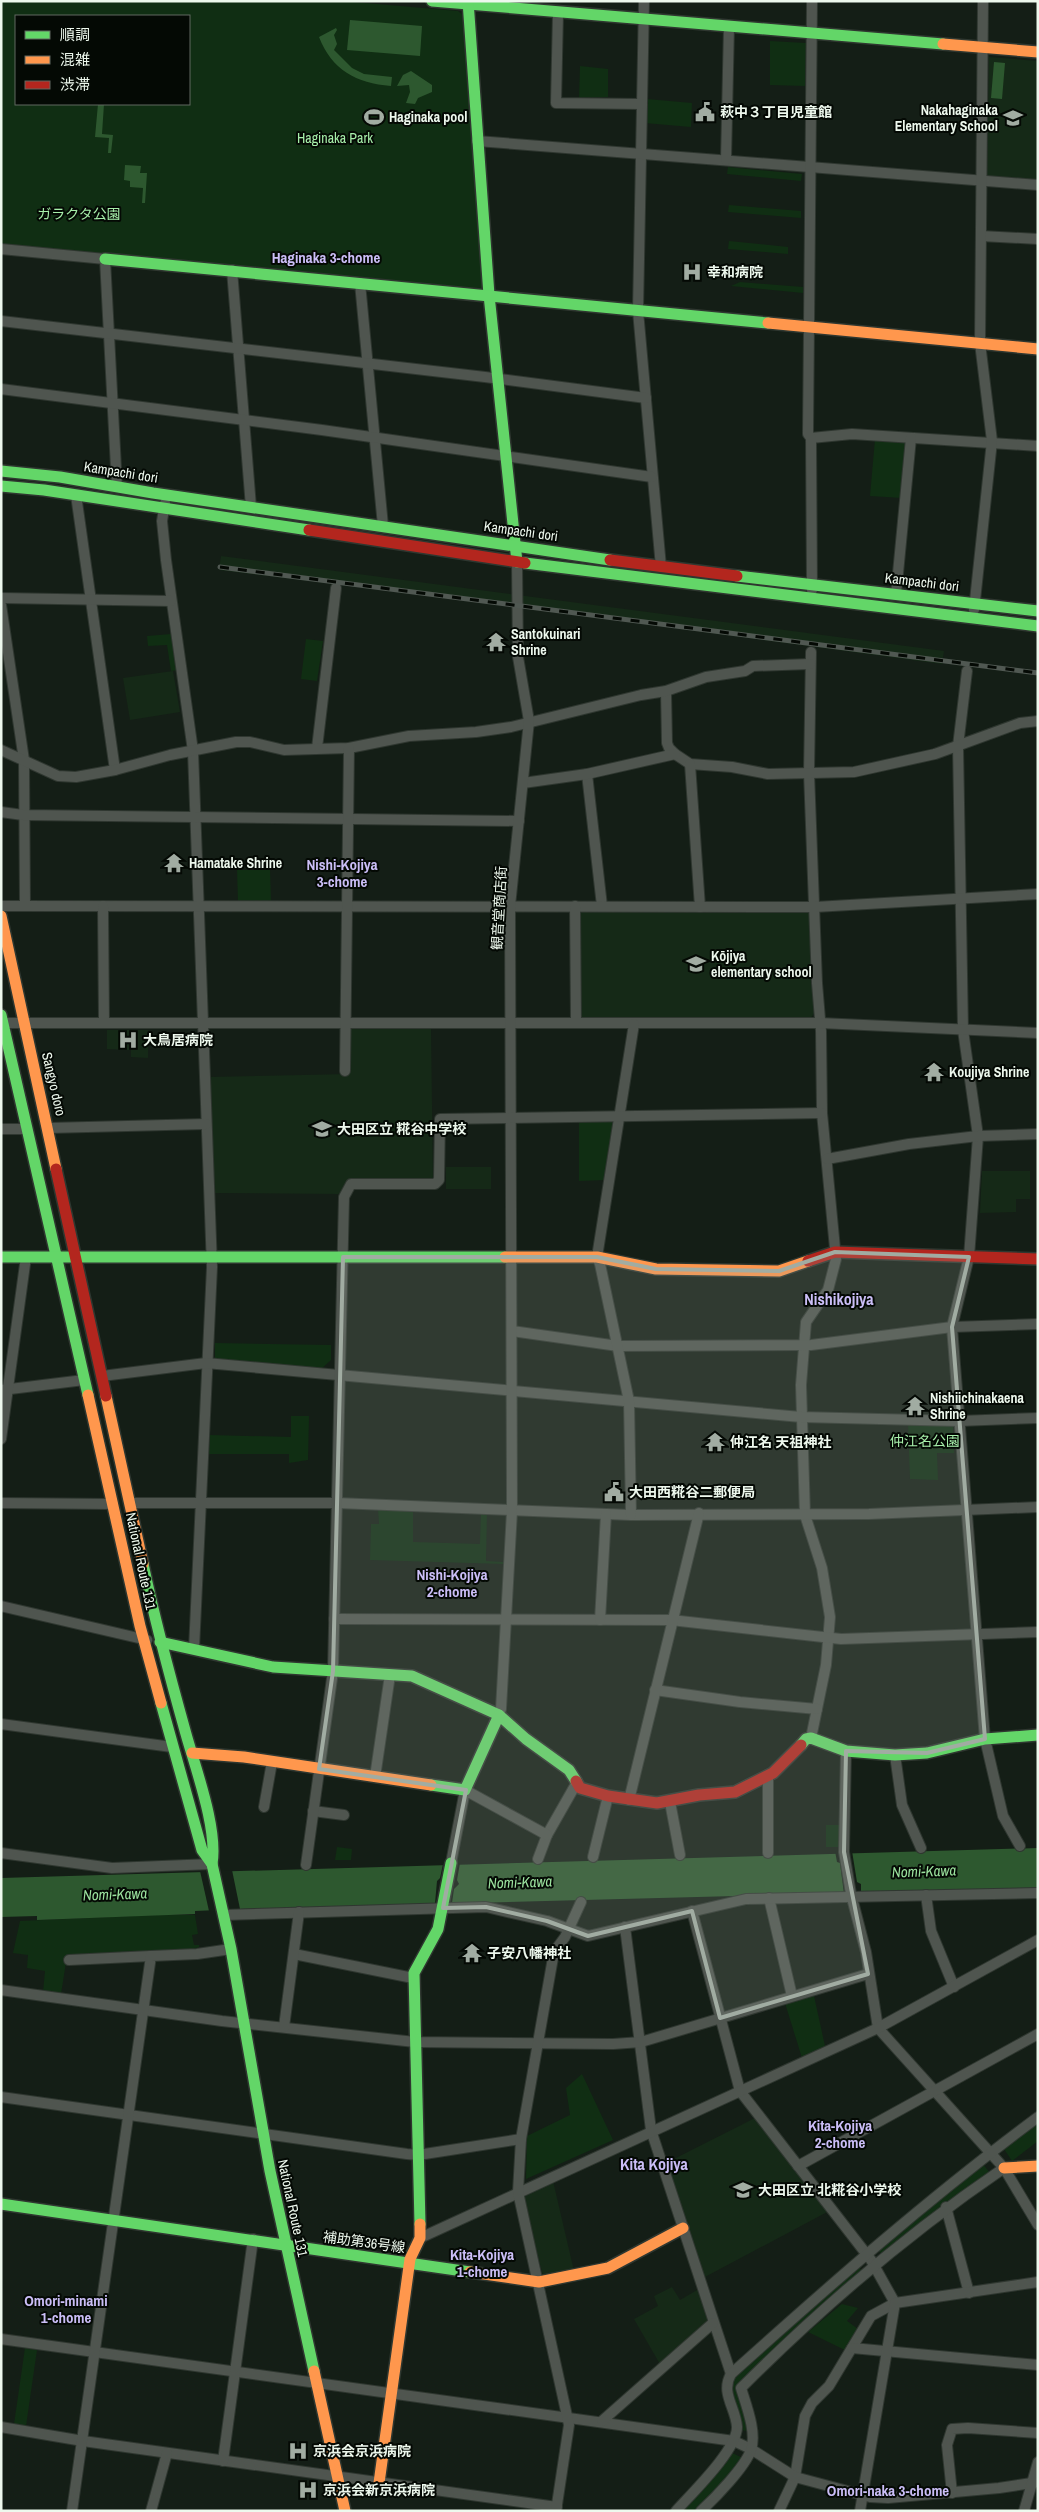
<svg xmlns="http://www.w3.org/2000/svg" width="1039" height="2512" font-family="'Archivo Narrow','Noto Sans JP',sans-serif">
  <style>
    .built { fill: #152917 }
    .green { fill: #102e13; fill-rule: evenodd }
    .water { fill: #2d582f }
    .pier { fill: #141e16 }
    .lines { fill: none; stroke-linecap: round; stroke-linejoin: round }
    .street-casing { stroke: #2f3730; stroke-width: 12 }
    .fast-casing { stroke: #2f3730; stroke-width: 14 }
    .slow-casing { stroke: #2f3730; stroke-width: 14 }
    .jam-casing { stroke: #2f3730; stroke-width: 14 }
    .street { stroke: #4f554f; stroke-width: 10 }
    .fast { stroke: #63d668; stroke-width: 11 }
    .slow { stroke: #ff974d; stroke-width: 11 }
    .jam { stroke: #b3261e; stroke-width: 11 }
    .rail-casing { stroke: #505852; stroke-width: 5 }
    .rail { stroke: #040904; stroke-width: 3; stroke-dasharray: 9; stroke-linecap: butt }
    .marked { fill: #a1aca2; fill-opacity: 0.2; stroke: #a1aca2; stroke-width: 4; stroke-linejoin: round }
    .labels { text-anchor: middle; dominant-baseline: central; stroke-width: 4; stroke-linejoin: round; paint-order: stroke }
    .poi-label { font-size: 14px; font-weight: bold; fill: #edf8ed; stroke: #040904; text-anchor: start }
    .park-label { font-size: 14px; fill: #a7efaa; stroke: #040904 }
    .street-label { font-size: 14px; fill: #edf8ed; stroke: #040904 }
    .neighbourhood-label { font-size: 15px; font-weight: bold; fill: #cbbef7; stroke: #040904 }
    .water-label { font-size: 15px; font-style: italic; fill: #9be29e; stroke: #040904 }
    .quarter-label { font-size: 16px; font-weight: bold; fill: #cbbef7; stroke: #040904 }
  </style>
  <rect width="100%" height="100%" fill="#141e16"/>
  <g class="built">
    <polygon points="989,57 1038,61 1038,182 988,178 987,176"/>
    <polygon points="221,556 944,651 942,664 484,602 219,570"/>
    <polygon points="173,671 180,712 130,720 123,678"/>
    <polygon points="584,911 808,913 812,916 815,1012 810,1019 582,1019 578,1016 578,914"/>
    <polygon points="350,1028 431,1029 433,1181 347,1181 339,1194 214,1193 209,1077 350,1074"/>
    <polygon points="107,1030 148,1030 148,1058 131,1057 131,1050 107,1049"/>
    <rect x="446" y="1167" width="45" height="22"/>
    <polygon points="982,1171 1030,1171 1030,1199 1016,1199 1016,1212 980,1213"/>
    <polygon points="757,2117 829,2211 703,2278 666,2163"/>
    <polygon points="553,2181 574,2271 543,2276 523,2197"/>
    <polygon points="672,2287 680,2300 699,2289 710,2322 661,2366 634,2319 658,2306 654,2296"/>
  </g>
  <g class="green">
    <path d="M1,1H342L458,11L463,15L483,287L481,289L1,244ZM16,16H189V104H16Z"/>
    <polygon points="770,41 806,43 805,86 770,85"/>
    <polygon points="580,66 608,69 608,97 579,98"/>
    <polygon points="647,99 692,103 691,127 645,123"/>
    <polygon points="728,167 802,174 801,181 727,174"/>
    <polygon points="729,205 801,211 801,218 728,212"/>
    <polygon points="729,241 788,247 788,254 728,249"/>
    <polygon points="740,282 803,287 803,293 731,286"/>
    <polygon points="875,439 907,441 902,498 870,496"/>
    <polygon points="171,634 178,670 171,671 167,645 148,646 147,636"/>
    <polygon points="306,639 323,641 317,681 301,679"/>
    <polygon points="237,870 270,870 271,901 238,902"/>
    <polygon points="579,1122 612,1122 614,1126 605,1180 579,1181"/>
    <polygon points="215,1343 331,1345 331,1360 319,1371 215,1362"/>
    <polygon points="291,1416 309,1416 308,1460 289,1463 289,1454 209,1454 210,1435 291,1437"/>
    <polygon points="908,1424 953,1426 954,1453 937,1453 938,1480 910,1479"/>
    <polygon points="378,1508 413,1511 413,1542 480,1544 481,1512 487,1512 486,1561 504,1562 504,1564 370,1560 371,1524 379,1524"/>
    <rect x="826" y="1825" width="14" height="22"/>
    <polygon points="337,1847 352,1849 351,1860 335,1860"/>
    <polygon points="158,1915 195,1915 198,1934 192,1935 194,1945 199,1945 199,1947 192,1950 67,1956 61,1994 43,1992 45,1971 27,1968 28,1955 13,1953 20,1921"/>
    <polygon points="814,1996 825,2046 802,2058 785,2003"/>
    <polygon points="582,2074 613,2140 526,2179 527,2136 570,2115 566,2088"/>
    <polygon points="1038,2123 1038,2141 1012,2161 1004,2149"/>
    <polygon points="982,2163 990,2173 883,2255 878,2250"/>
    <polygon points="858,2266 863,2272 738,2384 748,2431 741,2430 730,2385 734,2376"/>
    <polygon points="842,2304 858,2308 847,2321 865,2334 853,2354 808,2332"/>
    <polygon points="25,2348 37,2350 26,2426 14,2424"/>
    <polygon points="730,2452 743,2458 699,2511 676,2511"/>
  </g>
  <g class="water">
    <polygon points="350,20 422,26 420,56 347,50"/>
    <path d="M336,28L337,30L334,35L337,44L334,50L352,68L364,74L392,77L391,86C356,83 332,70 319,37Z"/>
    <polygon points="994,62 1005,63 1002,99 991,98"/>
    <polygon points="411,71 432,85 432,92 418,98 415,104 406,103 410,92 409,85 397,86 403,75"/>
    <polygon points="98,104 104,104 102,134 113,135 111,153 108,153 109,138 95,137"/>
    <polygon points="125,165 141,166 140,173 147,173 145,203 142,203 143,188 130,187 130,181 124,180"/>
    <polygon points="1038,1848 1038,1888 240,1909 195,1911 195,1914 37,1920 37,1916 1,1917 1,1878"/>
  </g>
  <g class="pier">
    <polygon points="835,1851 852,1851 857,1882 861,1884 861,1894 844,1894 840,1863 837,1862"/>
    <polygon points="460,1863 457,1880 459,1884 454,1889 452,1903 435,1903 437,1881 440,1878 443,1864"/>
    <polygon points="232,1870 240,1909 209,1911 200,1871"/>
  </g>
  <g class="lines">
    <defs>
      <g id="street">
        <polyline points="644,1 638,311 661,567"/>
        <polyline points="558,13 556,103 642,104"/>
        <polyline points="477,141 1038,185"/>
        <polyline points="726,160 729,26"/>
        <polyline points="981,236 1038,239"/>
        <polyline points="1,249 105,259 117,487"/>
        <polyline points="232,270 251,507"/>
        <polyline points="360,283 383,526"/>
        <polyline points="1,321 485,377 646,398"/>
        <polyline points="1,389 322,430 652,477"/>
        <polyline points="811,438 852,434 1038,446"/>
        <polyline points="76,495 115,770"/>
        <polyline points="165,503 162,521 166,560 193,751 212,1267 194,1649"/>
        <polyline points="812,590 811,438 808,434 812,1"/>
        <polyline points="896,594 911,438"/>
        <polyline points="1,598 171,601"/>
        <polyline points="1,605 24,760 25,906"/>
        <polyline points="974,610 992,441 980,343 983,1"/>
        <polyline points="811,652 809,773 817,983 821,1031 822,1113 836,1259 828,1290 806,1322 801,1385 805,1515 822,1568 830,1617 826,1665 811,1738"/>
        <polyline points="967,671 958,746 963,1030 978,1136 969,1257 952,1327 985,1739 1003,1816 1020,1846"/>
        <polyline points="666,691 667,743 669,748 675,754 690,764 732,767 768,774 854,772 935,754 1020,723 1038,721"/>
        <polyline points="317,748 336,588"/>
        <polyline points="1,750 58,776 76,777 115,770 170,755 236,742 250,742 284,750 349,748 409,736 476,732 511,727 641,695 666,691 706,677 745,671 753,666 810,664"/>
        <polyline points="690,764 700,907"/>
        <polyline points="587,774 602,906"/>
        <polyline points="523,783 587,774 675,754"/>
        <polyline points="1,812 23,815 519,821"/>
        <polyline points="1,906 815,907 1038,894"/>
        <polyline points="103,906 104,1022"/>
        <polyline points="575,906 576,1023"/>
        <polyline points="1,1023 820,1023 1038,1033"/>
        <polyline points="345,1071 349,748"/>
        <polyline points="48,1128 206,1124"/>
        <polyline points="1,1129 27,1129"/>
        <polyline points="827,1159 909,1144 978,1136 1038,1134"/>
        <polyline points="512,1331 618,1346 811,1345 952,1327 1038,1324"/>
        <polyline points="102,1376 206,1363 801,1417 959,1421 1038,1418"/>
        <polyline points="2,1390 84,1380"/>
        <polyline points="1,1439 26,1257"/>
        <polyline points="1,1503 113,1504"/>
        <polyline points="131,1503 337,1503 631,1515 869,1514 1038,1507"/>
        <polyline points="631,1515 629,1401 600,1264 597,1257 634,1024"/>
        <polyline points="1,1606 147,1640"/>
        <polyline points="334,1619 671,1620 841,1639 1038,1632"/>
        <polyline points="600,1620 606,1514"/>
        <polyline points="655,1690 740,1702 817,1709"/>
        <polyline points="499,1715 501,1709 512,1511 510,906 529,721 518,657 517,562"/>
        <polyline points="1,1724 172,1747"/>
        <polyline points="846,1751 844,1852 851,1894 866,1952 878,2028 1004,2168 1038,2225"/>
        <polyline points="895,1755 902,1805 921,1848"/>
        <polyline points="375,1777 390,1675"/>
        <polyline points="629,1800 699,1513"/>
        <polyline points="670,1802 680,1855"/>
        <polyline points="264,1807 272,1762"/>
        <polyline points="313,1811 344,1815"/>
        <polyline points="1,1853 112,1868 212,1864"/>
        <polyline points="768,1853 768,1776"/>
        <polyline points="593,1857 608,1796"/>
        <polyline points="538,1859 547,1835 576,1784"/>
        <polyline points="451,1863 465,1790 547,1835"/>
        <polyline points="306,1865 333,1671 344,1197 351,1184 435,1184 439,1180 440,1119 822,1113"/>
        <polyline points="926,1895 931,1931 954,1987"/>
        <polyline points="769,1898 792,1996"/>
        <polyline points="692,1911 740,2091 871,2260 895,2303 871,2316 829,2386 812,2403 805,2416 795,2477 779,2511"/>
        <polyline points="223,1915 486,1907 547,1921 588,1936 746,1899 1038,1893"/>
        <polyline points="625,1927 651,2130 731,2374"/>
        <polyline points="294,1954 413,1978"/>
        <polyline points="69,1960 151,1956"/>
        <polyline points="1,1990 222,2021 415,2042 613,2044 641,2042 868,1974"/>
        <polyline points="284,2027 299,1912"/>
        <polyline points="1,2097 407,2154 418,2155 521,2139"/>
        <polyline points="798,2166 1038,2034"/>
        <polyline points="946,2207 969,2293"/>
        <polyline points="420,2238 878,2028 1038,1940"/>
        <polyline points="1,2339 734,2441 751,2449 795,2477 870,2497 888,2498 999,2488 1038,2482"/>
        <polyline points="852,2348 1038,2365"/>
        <polyline points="602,2421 713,2323"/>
        <polyline points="1,2427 83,2441 557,2507"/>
        <polyline points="223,2461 253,2239"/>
        <polyline points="952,2493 947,2445 952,2429 968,2428 1038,2433"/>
        <polyline points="72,2511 151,1956 197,1954 231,1949"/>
        <polyline points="151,2511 167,2453"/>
        <polyline points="556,2511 569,2425 518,2192 521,2139 554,1952 565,1937 581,1902"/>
        <path d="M676,2511C692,2493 737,2450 737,2427C736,2408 720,2393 731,2374C830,2285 930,2197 1038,2117"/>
        <path d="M701,2511C715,2498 745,2467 751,2450C757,2432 746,2405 741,2388C822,2307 910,2232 1004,2168"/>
        <polyline points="860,2511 895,2303 1038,2282"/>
        <polyline points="1024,2511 1038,2462"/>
      </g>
      <g id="fast">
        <polyline points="432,1 943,44"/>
        <polyline points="468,1 489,295 517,562"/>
        <polyline points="105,259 768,323"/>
        <polyline points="1,471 60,477 153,493 610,560"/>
        <polyline points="1,486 44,490 309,530"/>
        <polyline points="525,563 1038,626"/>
        <polyline points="737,576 1038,611"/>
        <polyline points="1,1015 88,1395"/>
        <polyline points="1,1257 505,1257"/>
        <path d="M143,1564C155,1621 170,1677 186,1734C196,1770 218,1829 212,1864"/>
        <polyline points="160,1642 273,1667 412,1676 499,1715 526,1739 569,1770 576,1781"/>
        <polyline points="161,1703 202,1850 212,1864 231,1949 270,2171 314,2371"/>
        <polyline points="801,1745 806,1739 811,1738 846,1751 895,1755 927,1753 985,1739 1038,1735"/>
        <polyline points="431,1785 465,1790 499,1715"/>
        <polyline points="1,2204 470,2272"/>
        <polyline points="420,2224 414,1973 438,1929 451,1863"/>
      </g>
      <g id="slow">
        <polyline points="943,44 1038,52"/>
        <polyline points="768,323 1038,349"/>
        <polyline points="1,916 56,1169"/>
        <polyline points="505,1257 597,1257 656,1269 779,1271 808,1261"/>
        <polyline points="88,1395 140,1626 161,1703"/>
        <polyline points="106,1396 143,1564"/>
        <polyline points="192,1753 244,1757 431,1785"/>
        <polyline points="1004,2168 1038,2166"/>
        <polyline points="470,2272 539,2282 608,2268 683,2228"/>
        <polyline points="314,2371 345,2511"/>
        <polyline points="379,2483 410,2259 420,2238 420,2224"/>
      </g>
      <g id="jam">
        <polyline points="309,530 525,563"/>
        <polyline points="610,560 737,576"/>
        <polyline points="56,1169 106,1396"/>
        <polyline points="808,1261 835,1252 1038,1259"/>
        <polyline points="576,1781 580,1788 608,1796 657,1803 699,1795 735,1792 773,1773 801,1745"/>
      </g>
    </defs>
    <use href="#street" class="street-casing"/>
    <use href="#fast" class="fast-casing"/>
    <use href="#slow" class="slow-casing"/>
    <use href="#jam" class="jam-casing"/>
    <use href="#street" class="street"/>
    <use href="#fast" class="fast"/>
    <use href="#slow" class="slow"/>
    <use href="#jam" class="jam"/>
    <defs>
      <polyline id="rail" points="220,567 1038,673"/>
    </defs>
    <use href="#rail" class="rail-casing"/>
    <use href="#rail" class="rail"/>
  </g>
  <path class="marked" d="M835,1252L969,1257L952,1327L985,1739L927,1753L846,1751L844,1852L868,1974L720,2018L692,1911L588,1936L547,1921L486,1907L443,1908L466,1790L319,1769L333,1671L343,1257H597L656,1269L779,1271Z"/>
  <defs>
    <symbol id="civic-bare" viewBox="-9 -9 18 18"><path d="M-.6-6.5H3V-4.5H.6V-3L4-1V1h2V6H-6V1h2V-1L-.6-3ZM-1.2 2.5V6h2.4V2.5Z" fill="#a1aca2" stroke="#040904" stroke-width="2.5" paint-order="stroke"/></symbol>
    <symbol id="stadium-bare" viewBox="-9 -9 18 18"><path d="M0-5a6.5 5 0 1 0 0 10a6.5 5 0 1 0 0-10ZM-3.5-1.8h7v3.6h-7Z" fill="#a1aca2" stroke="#040904" stroke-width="2.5" paint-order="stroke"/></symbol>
    <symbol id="school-bare" viewBox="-9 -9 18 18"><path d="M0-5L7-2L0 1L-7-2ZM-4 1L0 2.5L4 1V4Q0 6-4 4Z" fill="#a1aca2" stroke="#040904" stroke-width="2.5" paint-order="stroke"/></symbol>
    <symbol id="hospital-bare" viewBox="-9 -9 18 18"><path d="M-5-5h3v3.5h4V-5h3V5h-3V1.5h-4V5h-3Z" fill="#a1aca2" stroke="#040904" stroke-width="2.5" paint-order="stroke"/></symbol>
    <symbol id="temple-bare" viewBox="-9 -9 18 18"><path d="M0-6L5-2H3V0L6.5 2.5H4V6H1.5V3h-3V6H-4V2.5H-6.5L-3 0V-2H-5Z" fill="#a1aca2" stroke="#040904" stroke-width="2.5" paint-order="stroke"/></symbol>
  </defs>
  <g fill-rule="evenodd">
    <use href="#civic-bare" x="691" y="98" width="28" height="28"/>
    <use href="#stadium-bare" x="360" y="103" width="28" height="28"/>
    <use href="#school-bare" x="999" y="104" width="28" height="28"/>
    <use href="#hospital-bare" x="678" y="258" width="28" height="28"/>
    <use href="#temple-bare" x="482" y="628" width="28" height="28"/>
    <use href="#temple-bare" x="160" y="849" width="28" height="28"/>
    <use href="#school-bare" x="682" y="950" width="28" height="28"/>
    <use href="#hospital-bare" x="114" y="1026" width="28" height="28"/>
    <use href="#temple-bare" x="920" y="1058" width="28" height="28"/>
    <use href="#school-bare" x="308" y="1115" width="28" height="28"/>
    <use href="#temple-bare" x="901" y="1392" width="28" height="28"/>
    <use href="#temple-bare" x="701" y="1428" width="28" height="28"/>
    <use href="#civic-bare" x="600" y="1478" width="28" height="28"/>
    <use href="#temple-bare" x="458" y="1939" width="28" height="28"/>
    <use href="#school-bare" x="729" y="2176" width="28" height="28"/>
    <use href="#hospital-bare" x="284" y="2437" width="28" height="28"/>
    <use href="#hospital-bare" x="294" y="2476" width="28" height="28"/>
  </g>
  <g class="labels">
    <g class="poi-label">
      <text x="998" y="110" text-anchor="end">Nakahaginaka<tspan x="998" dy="16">Elementary School</tspan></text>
      <text x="720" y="112">萩中３丁目児童館</text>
      <text x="389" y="117">Haginaka pool</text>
      <text x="707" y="272">幸和病院</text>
      <text x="511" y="634">Santokuinari<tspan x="511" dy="16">Shrine</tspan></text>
      <text x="189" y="863">Hamatake Shrine</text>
      <text x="711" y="956">Kōjiya<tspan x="711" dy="16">elementary school</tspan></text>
      <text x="143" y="1040">大鳥居病院</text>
      <text x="949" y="1072">Koujiya Shrine</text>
      <text x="337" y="1129">大田区立 糀谷中学校</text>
      <text x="930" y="1398">Nishiichinakaena<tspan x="930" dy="16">Shrine</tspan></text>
      <text x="730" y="1442">仲江名 天祖神社</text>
      <text x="629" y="1492">大田西糀谷二郵便局</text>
      <text x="487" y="1953">子安八幡神社</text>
      <text x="758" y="2190">大田区立 北糀谷小学校</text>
      <text x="313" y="2451">京浜会京浜病院</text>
      <text x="323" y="2490">京浜会新京浜病院</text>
    </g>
    <g class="park-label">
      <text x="335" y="138">Haginaka Park</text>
      <text x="79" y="214">ガラクタ公園</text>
      <text x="925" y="1441">仲江名公園</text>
    </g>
    <g class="street-label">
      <text transform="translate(121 472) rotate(9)">Kampachi dori</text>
      <text transform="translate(521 531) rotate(8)">Kampachi dori</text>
      <text transform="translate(922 582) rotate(7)">Kampachi dori</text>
      <text transform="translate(499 908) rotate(-87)">観音堂商店街</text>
      <text transform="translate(54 1084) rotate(77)">Sangyo doro</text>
      <text transform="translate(141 1561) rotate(78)">National Route 131</text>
      <text transform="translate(293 2208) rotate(78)">National Route 131</text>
      <text transform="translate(364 2242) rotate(8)">補助第36号線</text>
    </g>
    <g class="neighbourhood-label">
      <text x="326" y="257">Haginaka 3-chome</text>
      <text x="342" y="864">Nishi-Kojiya<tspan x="342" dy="17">3-chome</tspan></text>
      <text x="452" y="1574">Nishi-Kojiya<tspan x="452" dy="17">2-chome</tspan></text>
      <text x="840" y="2125">Kita-Kojiya<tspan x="840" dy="17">2-chome</tspan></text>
      <text x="482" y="2254">Kita-Kojiya<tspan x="482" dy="17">1-chome</tspan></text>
      <text x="66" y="2300">Omori-minami<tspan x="66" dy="17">1-chome</tspan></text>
      <text x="888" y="2490">Omori-naka 3-chome</text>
    </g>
    <g class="water-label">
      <text transform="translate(924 1871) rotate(-2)">Nomi-Kawa</text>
      <text transform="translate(520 1882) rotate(-2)">Nomi-Kawa</text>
      <text transform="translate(115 1894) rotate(-2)">Nomi-Kawa</text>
    </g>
    <g class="quarter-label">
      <text x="839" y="1299">Nishikojiya</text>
      <text x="654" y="2164">Kita Kojiya</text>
    </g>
  </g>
  <rect width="1039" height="2512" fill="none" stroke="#edf8ed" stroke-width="5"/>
  <rect x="15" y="15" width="175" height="90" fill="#040904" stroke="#616961"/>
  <rect x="25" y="31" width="25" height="8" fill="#63d668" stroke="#616961"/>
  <text x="60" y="40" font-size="15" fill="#edf8ed">順調</text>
  <rect x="25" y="56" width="25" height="8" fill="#ff974d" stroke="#616961"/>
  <text x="60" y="65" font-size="15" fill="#edf8ed">混雑</text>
  <rect x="25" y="81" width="25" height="8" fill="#b3261e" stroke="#616961"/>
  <text x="60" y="90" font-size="15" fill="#edf8ed">渋滞</text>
</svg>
